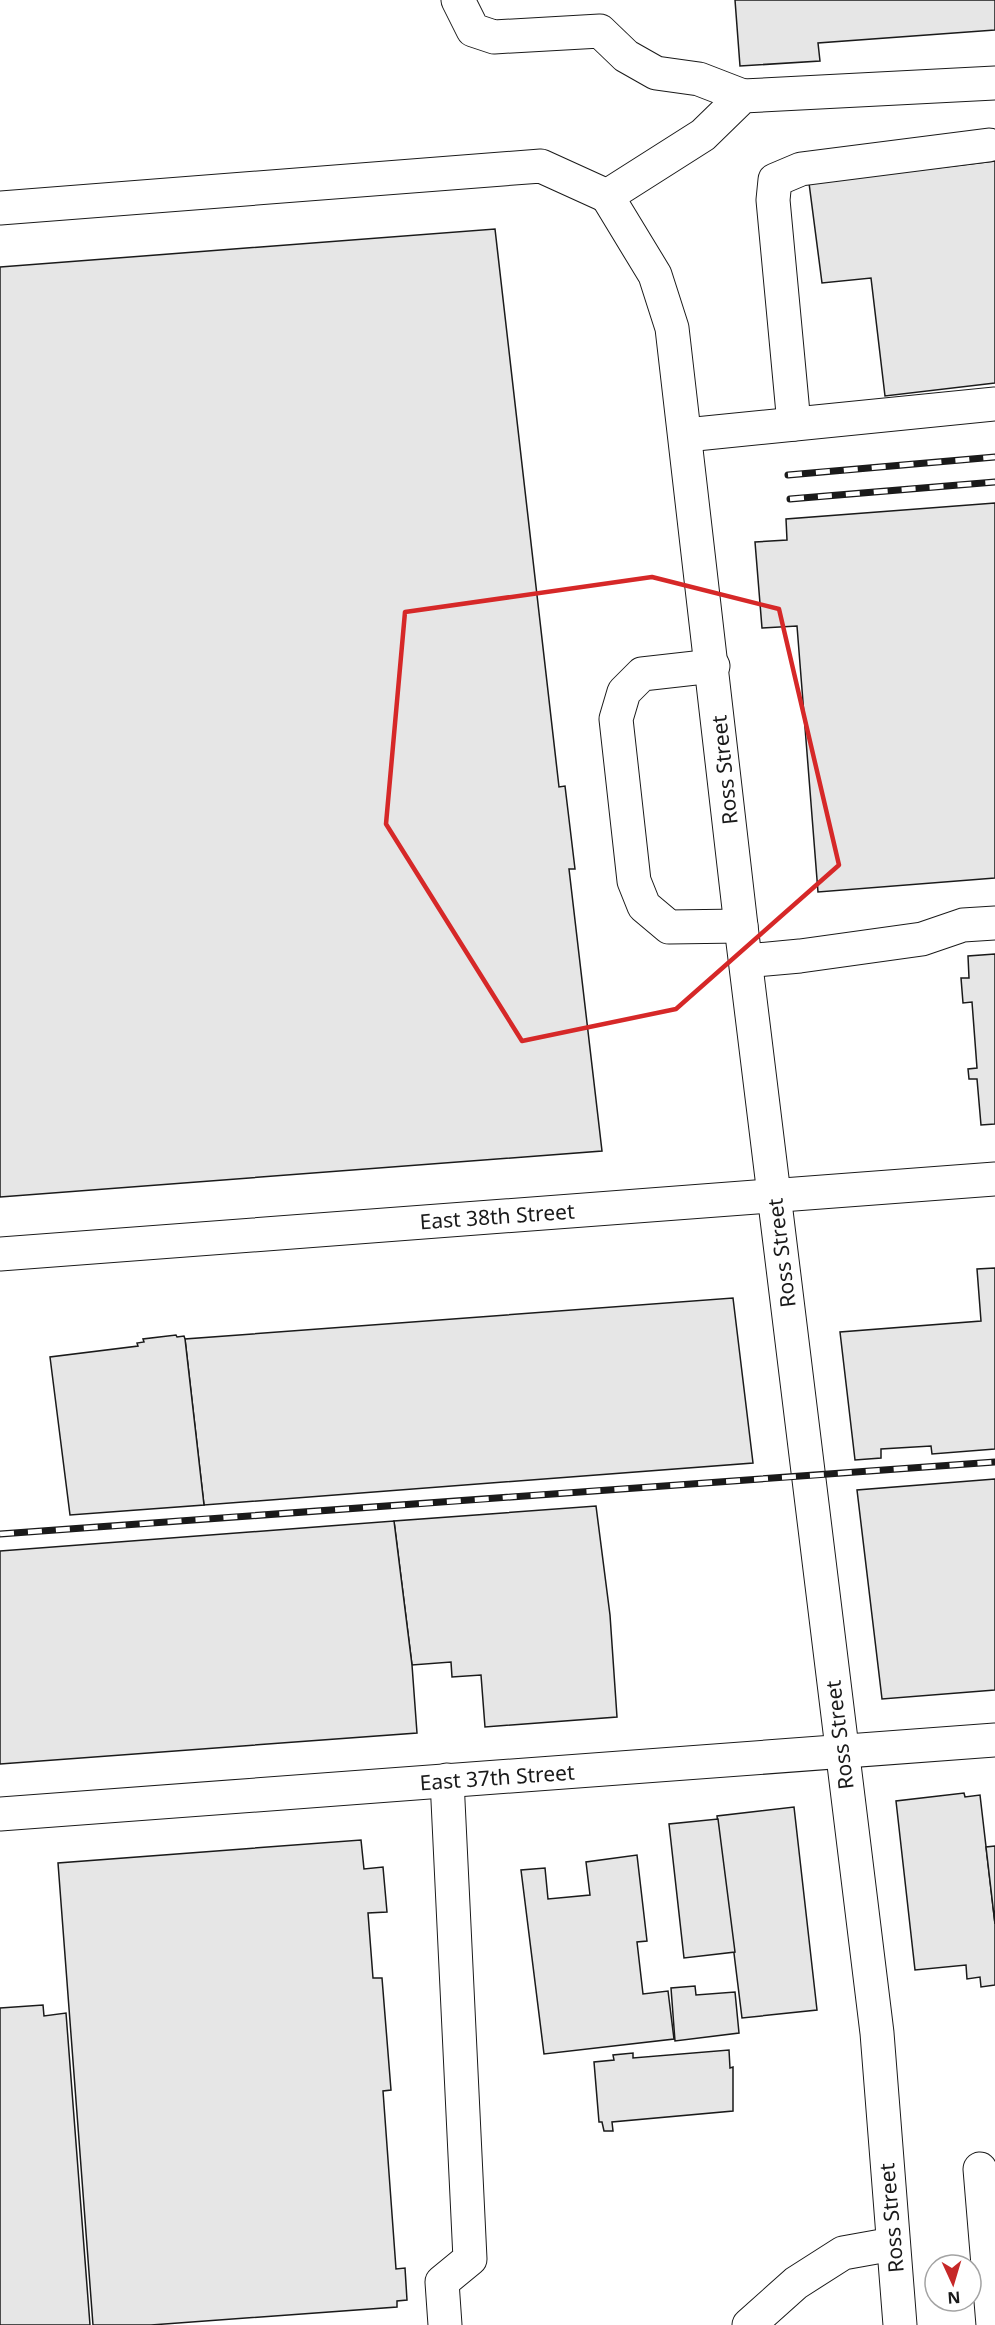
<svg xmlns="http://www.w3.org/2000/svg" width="995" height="2325" font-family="'Noto Sans',sans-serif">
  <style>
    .building { fill: #e6e6e6; stroke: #1a1a1a; stroke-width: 1.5 }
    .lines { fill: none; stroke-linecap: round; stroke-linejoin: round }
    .minor-casing { stroke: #1a1a1a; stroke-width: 35 }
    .minor { stroke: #fff; stroke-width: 33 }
    .rail-casing { stroke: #1a1a1a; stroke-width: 7 }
    .rail { stroke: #fff; stroke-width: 4.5; stroke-dasharray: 14; stroke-linecap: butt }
    .marked { fill: none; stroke: #d62828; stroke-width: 4.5; stroke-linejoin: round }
    .labels { text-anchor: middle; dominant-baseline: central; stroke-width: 4.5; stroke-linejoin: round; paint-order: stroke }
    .street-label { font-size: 21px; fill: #1a1a1a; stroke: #fff }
  </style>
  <rect width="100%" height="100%" fill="#fff"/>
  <g class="building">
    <polygon points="735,0 995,0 995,30 818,43 820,61 740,66"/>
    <polygon points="995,161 995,383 885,396 871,278 822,283 809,183"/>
    <polygon points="495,229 559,787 565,786 575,869 569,869 602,1151 0,1197 0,267"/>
    <polygon points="995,503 995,878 818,892 797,626 762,628 755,542 787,540 786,519"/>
    <polygon points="995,954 995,1124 981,1125 977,1079 969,1079 968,1069 977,1068 972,1002 963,1003 961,978 969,978 968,956"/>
    <polygon points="995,1268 995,1449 932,1454 931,1446 881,1449 881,1458 855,1460 840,1332 981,1321 977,1269"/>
    <polygon points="733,1298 753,1463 204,1505 185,1339"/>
    <polygon points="176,1335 177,1337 184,1336 185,1339 204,1505 70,1515 50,1357 138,1346 137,1343 144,1342 143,1339"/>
    <polygon points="995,1479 995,1690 882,1699 857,1490"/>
    <polygon points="596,1506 610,1615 617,1717 485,1727 481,1675 452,1677 451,1662 412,1665 394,1521"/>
    <polygon points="394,1521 412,1665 417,1733 0,1764 0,1551"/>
    <polygon points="964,1793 965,1797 980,1795 995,1924 995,1985 981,1987 980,1977 967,1979 966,1965 915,1970 896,1801"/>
    <polygon points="794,1807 817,2010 742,2018 717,1816"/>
    <polygon points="718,1819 735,1952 684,1958 669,1824"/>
    <polygon points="361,1840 364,1869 383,1867 387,1912 368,1913 373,1978 382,1978 391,2090 383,2091 396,2269 405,2268 407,2300 397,2301 397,2307 151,2325 93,2325 58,1863"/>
    <polygon points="995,1846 995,1924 986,1847"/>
    <polygon points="637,1855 647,1941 637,1942 643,1994 668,1991 674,2039 544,2054 521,1870 545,1868 548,1899 590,1895 586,1862"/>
    <polygon points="695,1986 696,1995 735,1992 739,2033 675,2041 671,1988"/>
    <polygon points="43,2005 44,2016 66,2013 90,2325 0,2325 0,2008"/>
    <polygon points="729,2050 730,2068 733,2067 733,2111 612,2122 613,2131 604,2131 602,2122 599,2122 594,2062 614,2060 613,2055 633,2053 633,2058"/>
  </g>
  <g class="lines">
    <defs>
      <g id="minor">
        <polyline points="458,0 473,30 494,37 600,31 626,56 656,73 699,79 743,96"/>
        <polyline points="607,196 655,275 672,328 741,926 877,2033 900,2325"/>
        <polyline points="607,196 703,135 743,96 995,83"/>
        <polyline points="0,208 541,166 607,196"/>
        <polyline points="794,424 773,200 775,180 801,169 989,145"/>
        <polyline points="686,435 995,404"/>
        <polyline points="713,666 642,674 624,692 616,719 634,881 644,906 669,927 741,926"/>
        <polyline points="746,961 800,956 922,939 963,925 995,923"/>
        <polyline points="0,1254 995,1179"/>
        <polyline points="0,1814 995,1740"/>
        <polyline points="980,2169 993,2325"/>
        <polyline points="445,2325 442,2282 470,2259 447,1780"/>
        <polyline points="749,2325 796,2283 843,2253 893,2244"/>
      </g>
    </defs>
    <use href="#minor" class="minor-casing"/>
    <use href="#minor" class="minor"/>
    <defs>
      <g id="rail">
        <polyline points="788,475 995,457"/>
        <polyline points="790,499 995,482"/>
        <polyline points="0,1534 995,1462"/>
      </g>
    </defs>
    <use href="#rail" class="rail-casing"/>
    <use href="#rail" class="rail"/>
  </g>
  <path class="marked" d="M652,577L779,609L839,865L676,1009L522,1041L386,824L405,612Z"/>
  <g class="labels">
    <g class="street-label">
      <text transform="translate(724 770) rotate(-96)">Ross Street</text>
      <text transform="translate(497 1216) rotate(-4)">East 38th Street</text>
      <text transform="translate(781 1253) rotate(-97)">Ross Street</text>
      <text transform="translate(839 1735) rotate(-97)">Ross Street</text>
      <text transform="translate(497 1777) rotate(-4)">East 37th Street</text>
      <text transform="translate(891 2218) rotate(-95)">Ross Street</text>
    </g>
  </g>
  <g transform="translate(953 2283) rotate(176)"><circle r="28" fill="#ffffff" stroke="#a3a3a3" stroke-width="1.5"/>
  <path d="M0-4.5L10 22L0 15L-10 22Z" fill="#c62828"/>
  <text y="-9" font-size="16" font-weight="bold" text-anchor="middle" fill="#1a1a1a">N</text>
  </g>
</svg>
